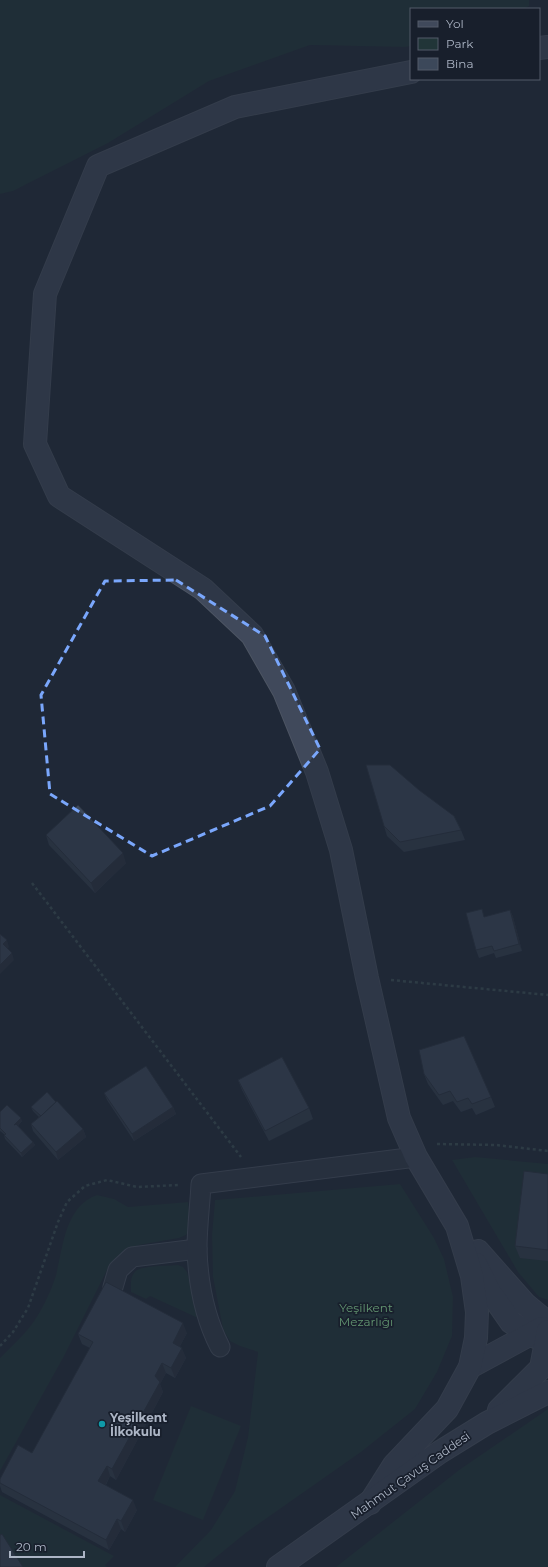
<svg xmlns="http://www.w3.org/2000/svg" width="548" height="1567" font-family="Montserrat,sans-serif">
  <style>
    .green { fill: #213538 }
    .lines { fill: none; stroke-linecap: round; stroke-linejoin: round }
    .street-casing { stroke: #4d5563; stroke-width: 21 }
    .secondary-casing { stroke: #4d5563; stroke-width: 24 }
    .path { stroke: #3e5256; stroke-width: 2.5; stroke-dasharray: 3 3; stroke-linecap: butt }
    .street { stroke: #323a48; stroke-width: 19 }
    .secondary { stroke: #40495b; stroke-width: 22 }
    .wall { fill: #343e4d }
    .shaded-wall { fill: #2a323f }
    .building { fill: #3c485a; stroke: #2a323f }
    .marked { fill: none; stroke: #7aa7fc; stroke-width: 3; stroke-dasharray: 8 5; stroke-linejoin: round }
    .culture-dot { fill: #0f9aa8; stroke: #181f2c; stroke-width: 1.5 }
    .labels { text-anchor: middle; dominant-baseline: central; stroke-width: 3.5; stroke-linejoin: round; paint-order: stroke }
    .park-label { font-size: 12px; fill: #639671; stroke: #181f2c }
    .poi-label { font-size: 12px; font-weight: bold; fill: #acb5c5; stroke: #181f2c; text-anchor: start }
    .street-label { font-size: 12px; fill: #acb5c5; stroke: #181f2c }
  </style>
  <rect width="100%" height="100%" fill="#1f2837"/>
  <g class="green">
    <polygon points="0,0 529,0 529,6 523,9 411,9 411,46 405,47 310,45 209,81 108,143 13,191 0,194"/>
    <polygon points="475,1157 548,1164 548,1300 539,1297 518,1272 452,1160"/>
    <polygon points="400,1184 434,1238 444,1259 453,1297 452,1336 437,1372 415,1409 361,1452 247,1532 204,1567 175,1567 211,1530 235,1491 248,1437 258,1352 240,1346 230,1341 223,1329 213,1277 212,1235 215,1200"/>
    <path d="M97,1195L114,1199L128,1207L188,1202L191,1227L186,1235L179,1238L139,1245L122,1253L108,1268L63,1358L0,1471V1358C16,1342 33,1327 43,1306C48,1297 53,1285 56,1275C63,1247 65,1206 97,1195Z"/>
    <path d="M178,1265L183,1267L187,1272L200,1319L150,1296L146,1299L131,1292C131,1285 130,1278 134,1273C138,1265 168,1266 178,1265Z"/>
    <polygon points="191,1406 241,1426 203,1520 153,1500"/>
    <polygon points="548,1409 548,1567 336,1567 459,1470"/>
    <polygon points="0,1495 114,1556 105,1565 107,1567 0,1567"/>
  </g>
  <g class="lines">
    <defs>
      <g id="street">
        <polyline points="113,1287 118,1270 132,1257 197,1249"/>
        <path d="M220,1347C205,1318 198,1282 197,1249C197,1227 200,1205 201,1184L416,1157"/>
      </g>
      <g id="secondary">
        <polyline points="539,48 548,47"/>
        <polyline points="478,1251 525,1304 548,1323"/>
        <polyline points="476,1264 490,1292 511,1322 530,1335 548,1341"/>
        <polyline points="470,1367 542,1328"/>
        <polyline points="499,1410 541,1368 548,1331"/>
        <polyline points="370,1503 394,1465 447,1409 470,1367 476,1338 477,1312 472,1276 457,1226 416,1157 399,1118 367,978 341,850 317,772 284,691 252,635 203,589 59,496 35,444 45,294 98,166 235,107 411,72"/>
        <polyline points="278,1567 440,1452 487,1423 548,1392"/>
      </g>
    </defs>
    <use href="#street" class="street-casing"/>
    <use href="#secondary" class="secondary-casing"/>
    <g class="path">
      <polyline points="32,883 241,1157"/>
      <polyline points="391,980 548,995"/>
      <polyline points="437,1144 496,1145 548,1151"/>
      <polyline points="0,1346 13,1332 28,1308 58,1222 67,1202 85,1186 107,1180 137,1187 179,1185"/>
    </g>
    <use href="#street" class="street"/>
    <use href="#secondary" class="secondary"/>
  </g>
  <g class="wall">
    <polygon points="419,790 461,830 465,840 404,852 387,836 384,826"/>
    <polygon points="46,835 126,863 95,893 49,845"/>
    <polygon points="510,910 513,917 522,951 496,958 494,953 479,958 476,950 485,917"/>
    <polygon points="424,1074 491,1097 495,1107 476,1115 472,1108 461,1112 453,1101 443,1105 428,1084"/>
    <polygon points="238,1080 309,1108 313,1119 269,1141 242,1090"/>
    <polygon points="104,1093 173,1107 176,1114 134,1141 107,1100"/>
    <polygon points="31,1107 83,1129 86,1137 58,1160 33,1131 31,1124 39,1117 33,1111"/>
    <polygon points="0,1112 22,1121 18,1126 33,1142 35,1145 22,1157 5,1139 4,1135 5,1135 0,1131"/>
    <polygon points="548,1174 548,1261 520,1258 515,1246"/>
    <polygon points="187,1333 180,1346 186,1358 175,1378 166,1373 160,1384 163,1392 116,1480 110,1476 106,1485 137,1510 125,1532 121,1529 109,1550 2,1492 0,1486 0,1479 32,1453 90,1348 82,1344 78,1334"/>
  </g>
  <g class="shaded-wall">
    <polygon points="123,853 126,863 95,893 91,883"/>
    <polygon points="510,910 513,917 522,951 519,944"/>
    <polygon points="7,940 9,947 5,951 3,944"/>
    <polygon points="12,953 14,960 0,974 0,965"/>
    <polygon points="173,1107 176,1114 134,1141 132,1134"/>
    <polygon points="21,1118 22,1121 15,1129 14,1125"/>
    <polygon points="83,1129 86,1137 58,1160 56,1152"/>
    <polygon points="33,1142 35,1145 22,1157 21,1153"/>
    <polygon points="183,1323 187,1333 176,1353 173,1343"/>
    <polygon points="182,1348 186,1358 175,1378 171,1368"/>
    <polygon points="162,1363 166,1373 160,1384 163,1392 116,1480 112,1469 155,1376"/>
    <polygon points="107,1466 110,1476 102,1491 98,1481"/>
    <polygon points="133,1500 137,1510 125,1532 121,1521"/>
    <polygon points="117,1519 121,1529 109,1550 106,1540"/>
  </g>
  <g class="building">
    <polygon points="366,765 390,765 419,790 454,816 461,830 400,842 384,826"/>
    <polygon points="78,805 123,853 91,883 46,835"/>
    <polygon points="482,909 484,917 510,910 519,944 494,951 492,946 476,950 466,913"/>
    <polygon points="0,934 7,940 3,944 12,953 0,965"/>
    <polygon points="464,1036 491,1097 472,1104 468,1098 457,1102 450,1091 439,1095 424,1074 419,1050"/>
    <polygon points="282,1057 309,1108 265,1131 238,1080"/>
    <polygon points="146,1066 173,1107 132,1134 104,1093"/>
    <polygon points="47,1092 56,1102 41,1116 31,1107"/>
    <polygon points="57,1101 83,1129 56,1152 31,1124 42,1115"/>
    <polygon points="7,1105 21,1118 14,1125 16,1124 33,1142 21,1153 4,1135 6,1134 0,1128 0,1112"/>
    <polygon points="524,1171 548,1174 548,1250 515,1246"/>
    <polygon points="106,1282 183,1323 173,1343 182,1348 171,1368 162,1363 155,1376 160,1382 112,1469 107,1466 98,1481 133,1500 121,1521 117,1519 106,1540 0,1483 0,1479 18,1445 32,1453 93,1342 78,1334"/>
    <polygon points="2,1534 23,1567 0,1567 0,1535"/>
  </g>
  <path d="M0 0H548V1567H0ZM176,580L265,636L320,749L270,806L152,856L50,794L41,695L105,581Z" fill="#1f2837" fill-opacity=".55" fill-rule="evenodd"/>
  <path class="marked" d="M176,580L265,636L320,749L270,806L152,856L50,794L41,695L105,581Z"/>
  <circle class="culture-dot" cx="102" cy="1424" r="4"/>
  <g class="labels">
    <g class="park-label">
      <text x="366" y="1307">Yeşilkent<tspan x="366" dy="14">Mezarlığı</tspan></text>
    </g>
    <g class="poi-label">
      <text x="110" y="1417">Yeşilkent<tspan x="110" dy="14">İlkokulu</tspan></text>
    </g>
    <g class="street-label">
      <text transform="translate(410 1475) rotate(-35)">Mahmut Çavuş Caddesi</text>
    </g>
  </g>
  <rect x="410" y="8" width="130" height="72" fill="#181f2c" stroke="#535b69"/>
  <rect x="418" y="21" width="20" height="6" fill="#40495b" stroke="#535b69"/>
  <text x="446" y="28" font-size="12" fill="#acb5c5">Yol</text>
  <rect x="418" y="38" width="20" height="12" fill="#213538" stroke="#535b69"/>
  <text x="446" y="48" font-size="12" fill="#acb5c5">Park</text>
  <rect x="418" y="58" width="20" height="12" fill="#3c485a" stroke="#535b69"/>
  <text x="446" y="68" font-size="12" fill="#acb5c5">Bina</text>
  <path d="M10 1551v6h74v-6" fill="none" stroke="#acb5c5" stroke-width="2"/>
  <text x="16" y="1551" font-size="12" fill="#acb5c5" stroke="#181f2c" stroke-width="3" paint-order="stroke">20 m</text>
</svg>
